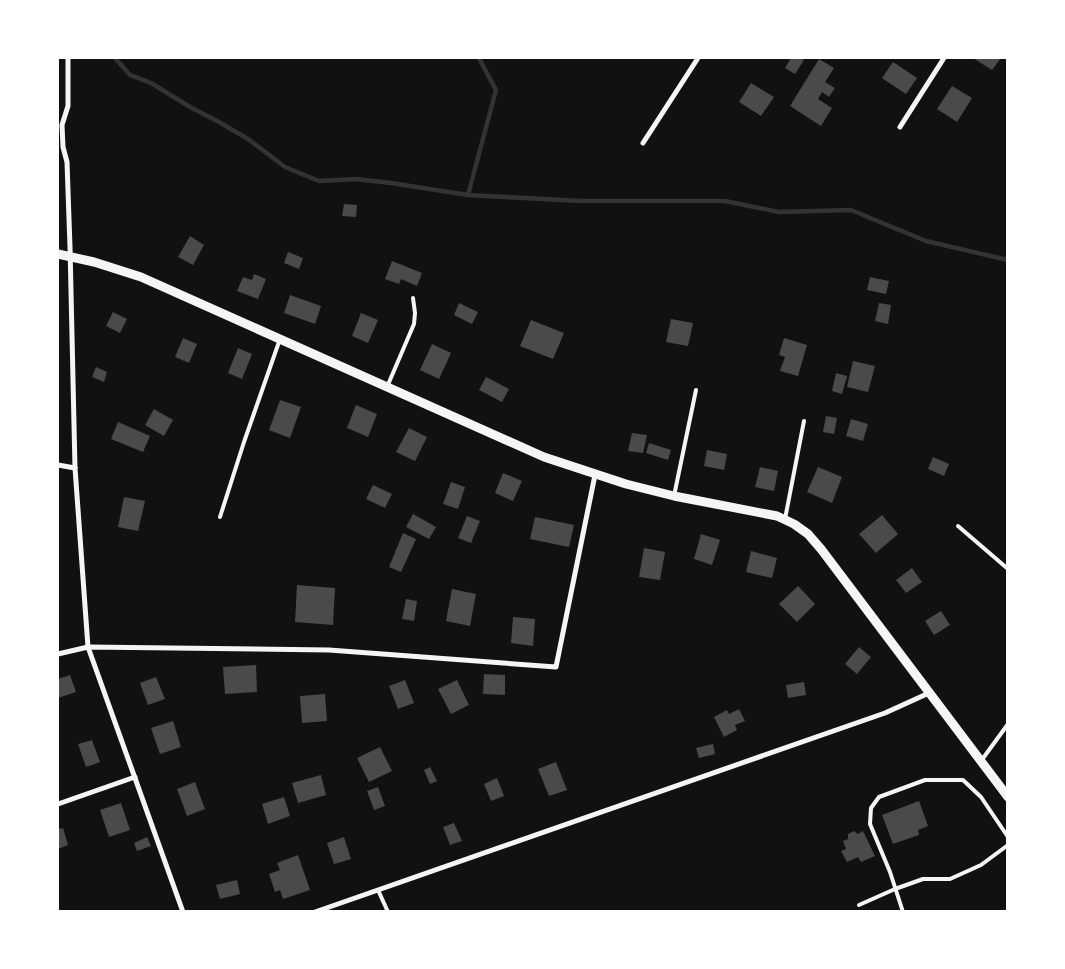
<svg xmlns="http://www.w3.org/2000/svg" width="1065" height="969" font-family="'Open Sans',sans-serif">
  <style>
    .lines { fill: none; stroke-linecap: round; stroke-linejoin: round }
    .stream { stroke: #333; stroke-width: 4.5 }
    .building { fill: #4a4a4a }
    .service { stroke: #f5f5f5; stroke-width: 4 }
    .minor { stroke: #f5f5f5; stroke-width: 5 }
    .tertiary { stroke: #f5f5f5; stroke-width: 9 }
  </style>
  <rect width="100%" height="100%" fill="#111"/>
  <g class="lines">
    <g class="stream">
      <polyline points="115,58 130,75 151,83 190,107 219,122 248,139 285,167 319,181 356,179 391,183 468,195 581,201 725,201 779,212 851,210 926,241 1008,260"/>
      <polyline points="468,195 496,90 479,58"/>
    </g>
  </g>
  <g class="building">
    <polygon points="791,58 801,58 804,60 795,74 785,68"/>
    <polygon points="973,58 1001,58 992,70"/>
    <polygon points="819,59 834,68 825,82 835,88 829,97 822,92 818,99 832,108 821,126 790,106"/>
    <polygon points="893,62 917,78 906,94 882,78"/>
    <polygon points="751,83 774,97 761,116 739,102"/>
    <polygon points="952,86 972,98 957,122 937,109"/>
    <polygon points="344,204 357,205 356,217 342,216"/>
    <polygon points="190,236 204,245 193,265 178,257"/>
    <polygon points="288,252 303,258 299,269 284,263"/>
    <polygon points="392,261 422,273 417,286 401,279 399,284 385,279"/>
    <polygon points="254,274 266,279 258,299 237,291 243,277 252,280"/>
    <polygon points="870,277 889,281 886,294 867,290"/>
    <polygon points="290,295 321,306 315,324 284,313"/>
    <polygon points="459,303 478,312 472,324 454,315"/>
    <polygon points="879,303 891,305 888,324 875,321"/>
    <polygon points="113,312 127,319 120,333 106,326"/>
    <polygon points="361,313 378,320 368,343 352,336"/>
    <polygon points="671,319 693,323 688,346 666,342"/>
    <polygon points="531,320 564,333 553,359 520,346"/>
    <polygon points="183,338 197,344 189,363 175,357"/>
    <polygon points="784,338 807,345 798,376 780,371 785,357 779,355"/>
    <polygon points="432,344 451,353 439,379 420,370"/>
    <polygon points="238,348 252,354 242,379 228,373"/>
    <polygon points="853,361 875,366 868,392 847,387"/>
    <polygon points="96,367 107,372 104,382 92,377"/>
    <polygon points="836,373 847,376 842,394 832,391"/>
    <polygon points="486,377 509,389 502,402 479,390"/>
    <polygon points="280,400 301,407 290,438 269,430"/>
    <polygon points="356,405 377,414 368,437 347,428"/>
    <polygon points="154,409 173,420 164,436 145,425"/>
    <polygon points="826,416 837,418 834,434 823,432"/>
    <polygon points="851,419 868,424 863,441 846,436"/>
    <polygon points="118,422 150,436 143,452 111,439"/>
    <polygon points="409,428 427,437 415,461 396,452"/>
    <polygon points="632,433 647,435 643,453 628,451"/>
    <polygon points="649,443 671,450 668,460 646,453"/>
    <polygon points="707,450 727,454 724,470 704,466"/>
    <polygon points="933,457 949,464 944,476 928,469"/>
    <polygon points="760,467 778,471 774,491 755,487"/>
    <polygon points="818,467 842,477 832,503 807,492"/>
    <polygon points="503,473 522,481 513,501 495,493"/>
    <polygon points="451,482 465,487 458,509 443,504"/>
    <polygon points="373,485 392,494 385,508 366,499"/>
    <polygon points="124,497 145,501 138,531 118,527"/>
    <polygon points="413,514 436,527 429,539 406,527"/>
    <polygon points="882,515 898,534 876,553 859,534"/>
    <polygon points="467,516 480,521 471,543 458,538"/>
    <polygon points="535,517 574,525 569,547 530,539"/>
    <polygon points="403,533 416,539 401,572 389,567"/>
    <polygon points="701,534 720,540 712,565 694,559"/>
    <polygon points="644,548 665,552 660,580 639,577"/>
    <polygon points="751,551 777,558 772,578 746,572"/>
    <polygon points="912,568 922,582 906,593 896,580"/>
    <polygon points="297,585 335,588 333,625 295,622"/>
    <polygon points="798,586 815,604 797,622 779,604"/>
    <polygon points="452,589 476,594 470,626 446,621"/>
    <polygon points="406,599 417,601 414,621 402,619"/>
    <polygon points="941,611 950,625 934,635 925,621"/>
    <polygon points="513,617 535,619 533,646 511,643"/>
    <polygon points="859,647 871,657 857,674 845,664"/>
    <polygon points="256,665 257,692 225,694 223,667"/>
    <polygon points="484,674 505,675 505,695 483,694"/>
    <polygon points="70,675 76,692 58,698 58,679"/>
    <polygon points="156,677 165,699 148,705 140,683"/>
    <polygon points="405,680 414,703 398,709 389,686"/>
    <polygon points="457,680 469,705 451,714 438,689"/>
    <polygon points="804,682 806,695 788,698 786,685"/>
    <polygon points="325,694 327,721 302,723 300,696"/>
    <polygon points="739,709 745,721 735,725 737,730 724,737 714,717 727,710 729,714"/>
    <polygon points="173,721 181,747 160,754 151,728"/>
    <polygon points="92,740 100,762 86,767 78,744"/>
    <polygon points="713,744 715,754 699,758 696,748"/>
    <polygon points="380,747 392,771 369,782 357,758"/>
    <polygon points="556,762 567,790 549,796 538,769"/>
    <polygon points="430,767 437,781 430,784 424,770"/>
    <polygon points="321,775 326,795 298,803 292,783"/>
    <polygon points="497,778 504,796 491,801 484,784"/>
    <polygon points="195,782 205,809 187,816 177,789"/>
    <polygon points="378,787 385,806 374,810 367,791"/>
    <polygon points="284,797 290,816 268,824 262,804"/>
    <polygon points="919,801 928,826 918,830 919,835 893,844 882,815"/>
    <polygon points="121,803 130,830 109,837 100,810"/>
    <polygon points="454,823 462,841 450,845 443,827"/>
    <polygon points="63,828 68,845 58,849 58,829"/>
    <polygon points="854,831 858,834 863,831 875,856 861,862 858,857 847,862 841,851 846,849 843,841 848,839 848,834"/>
    <polygon points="147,837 151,846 137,851 134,843"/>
    <polygon points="344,837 351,859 334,864 327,843"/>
    <polygon points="298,855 310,890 283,899 280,890 275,892 269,874 280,870 277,863"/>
    <polygon points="237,880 240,894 220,899 216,885"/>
  </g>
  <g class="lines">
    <g class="service">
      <polyline points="387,387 414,324 415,313 413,298"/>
      <polyline points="674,496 696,390"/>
      <polyline points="220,517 244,442 280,339"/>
      <polyline points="785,519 804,421"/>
      <polyline points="958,526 1008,569"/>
      <polyline points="981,761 1008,724"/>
      <polyline points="378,890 388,912"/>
      <polyline points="859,905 895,889 923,879 950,879 981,865 1008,845"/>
      <polyline points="903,912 890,872 870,824 871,808 879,797 925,780 963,780 981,797 1008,837"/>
    </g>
    <g class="minor">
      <polyline points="68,58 68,106 62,125 63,147 67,162 70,247 75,468 88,647 183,912"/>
      <polyline points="900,127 944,58"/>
      <polyline points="643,143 698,58"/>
      <polyline points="58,465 75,468"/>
      <polyline points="58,654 88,647 329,650 556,667 595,475"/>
      <polyline points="58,804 135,777"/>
      <polyline points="315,912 885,713 929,693"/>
    </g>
    <polyline class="tertiary" points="58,254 94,262 141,277 544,457 626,484 674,496 777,516 794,524 808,534 821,549 1008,797"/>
  </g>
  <rect width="1065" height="969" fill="none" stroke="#ffffff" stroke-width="118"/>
</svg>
